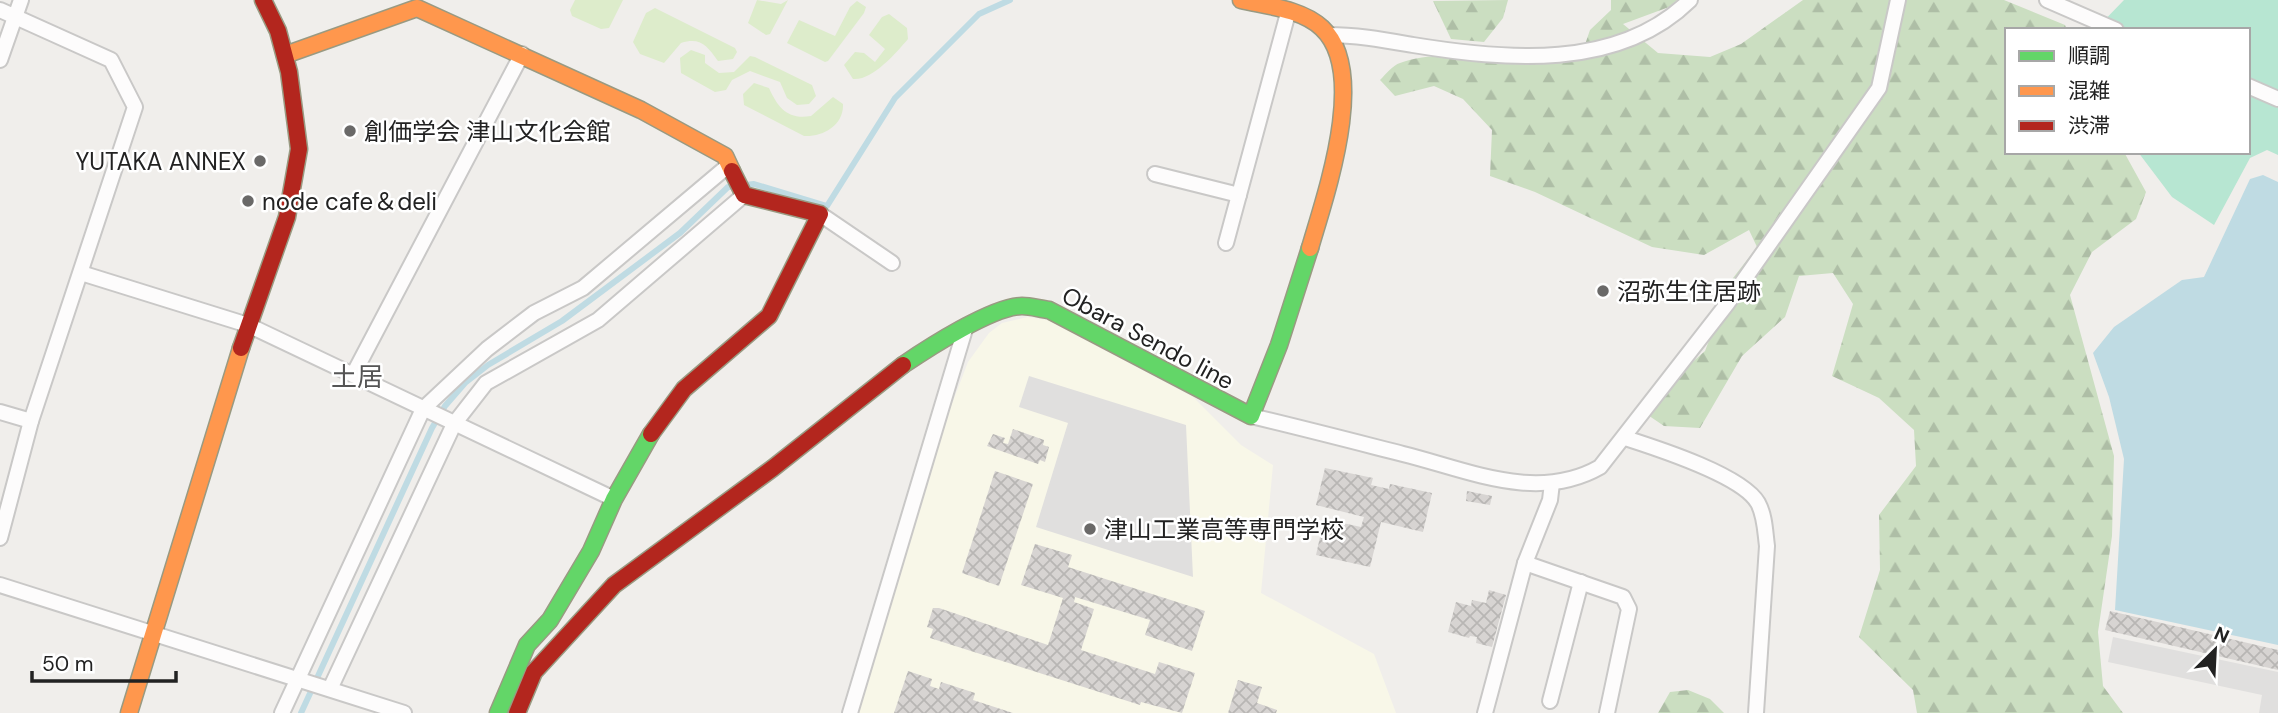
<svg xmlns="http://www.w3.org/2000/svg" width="2278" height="713" font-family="'DM Sans','Noto Sans JP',sans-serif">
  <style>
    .education { fill: #f8f7e8 }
    .grass { fill: #ddeccb }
    .forest { fill: url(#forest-firs) }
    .pitch { fill: #b7e6d2 }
    .parking { fill: #e0dfde }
    .water { fill: #bfdbe3 }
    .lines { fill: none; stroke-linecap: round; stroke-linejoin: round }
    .stream { stroke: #bfdbe3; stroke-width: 6 }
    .building { fill: url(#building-cross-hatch) }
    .street-casing { stroke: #c9c8c7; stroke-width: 18 }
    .fast-casing { stroke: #999a82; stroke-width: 19 }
    .slow-casing { stroke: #999a82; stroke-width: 19 }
    .jam-casing { stroke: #999a82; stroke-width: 19 }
    .street { stroke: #fdfcfc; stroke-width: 14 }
    .fast { stroke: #63d668; stroke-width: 16 }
    .slow { stroke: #ff974d; stroke-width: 16 }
    .jam { stroke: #b3261e; stroke-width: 16 }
    .poi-dot { fill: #6a6968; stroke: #fff; stroke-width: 2.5 }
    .labels { text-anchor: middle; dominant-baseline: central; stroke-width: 5; stroke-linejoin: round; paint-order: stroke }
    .poi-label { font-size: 24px; fill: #222; stroke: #fff; text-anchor: start }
    .street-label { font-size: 24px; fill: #222; stroke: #fff }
    .neighbourhood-label { font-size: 26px; fill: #555; stroke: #fff }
  </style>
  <defs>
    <pattern id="forest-firs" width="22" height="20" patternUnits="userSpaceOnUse" patternTransform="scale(1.75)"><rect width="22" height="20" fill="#cbdec1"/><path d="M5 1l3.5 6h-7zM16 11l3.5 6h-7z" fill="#aebea6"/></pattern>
    <pattern id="building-cross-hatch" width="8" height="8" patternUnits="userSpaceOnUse" patternTransform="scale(1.75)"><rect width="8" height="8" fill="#d7d4d2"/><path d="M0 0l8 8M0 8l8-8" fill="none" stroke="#b8b6b4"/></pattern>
  </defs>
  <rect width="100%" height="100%" fill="#f0eeeb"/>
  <polygon class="education" points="1028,317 1047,320 1193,397 1241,445 1273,465 1261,593 1374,654 1396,713 858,713 940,435 968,362 989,333 1002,323"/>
  <g class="grass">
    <polygon points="575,0 623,0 609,28 601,29 572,16 570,10"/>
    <polygon points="757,0 781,4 788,0 770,34 766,35 748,23"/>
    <polygon points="857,1 866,7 864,13 828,61 825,62 787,43 799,20 835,36 850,7"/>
    <path d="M655,8L735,48L737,52L733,59L718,61C707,46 701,37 681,43L664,63L640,54L633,42L646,13Z"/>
    <path d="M889,14L907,28L908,39C896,53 872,81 853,79L844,65L855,52L864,53L875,62L885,49L869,35L882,17Z"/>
    <polygon points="691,50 705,55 705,63 719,73 734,72 750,56 755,57 812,85 816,96 809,104 797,105 787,98 780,82 750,71 732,80 726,90 715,92 681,73 680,58"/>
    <path d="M754,83L769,88C778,108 788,120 811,116L833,97L843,104C844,125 823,137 804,136L744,105L743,94Z"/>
  </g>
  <g class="forest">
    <polygon points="1508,0 1503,18 1484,42 1451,39 1433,1"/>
    <path d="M1611,0H1677L1669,7L1623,24L1658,53L1710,57L1741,44L1803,0H2004L2065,25L2067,30H2007V152H2124L2146,192L2136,219L2092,252L2070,295L2114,456L2112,536L2098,632L2103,686L2123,713H1917L1913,690L1859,637L1880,570L1879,515L1916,466L1914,430L1879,398L1832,376L1853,304L1833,273L1799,276L1785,317L1742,356L1700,428L1664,426L1639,409L1705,351L1733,278L1757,247L1749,230L1704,255L1652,247L1535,192L1490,176L1492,130L1463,99L1434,86L1395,96L1380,80C1386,74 1393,65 1400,63C1449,44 1524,71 1580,59L1590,30L1611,10Z"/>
    <polygon points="1688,690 1710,699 1724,713 1658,713 1670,692"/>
  </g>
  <polygon class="pitch" points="2124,0 2278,0 2278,155 2267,150 2250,158 2214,225 2172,197 2138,152 2248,152 2248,30 2095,30"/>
  <g class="parking">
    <polygon points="1029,376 1186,425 1193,577 1036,527 1068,423 1019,407"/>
    <polygon points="2113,637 2278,672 2278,713 2259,713 2262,695 2108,662"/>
  </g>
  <polygon class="water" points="2263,175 2278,182 2278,645 2115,610 2124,459 2109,397 2093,353 2114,327 2182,280 2204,277 2250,179"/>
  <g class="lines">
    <polyline class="stream" points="301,713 432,428 445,406 465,383 488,365 562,321 680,233 728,187 754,184 827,206 895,98 979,14 1010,0"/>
  </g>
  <g class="building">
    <polygon points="1013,429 1044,440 1043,445 1049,447 1045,462 1040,460 1038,464 987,446 993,434 1005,438 1003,443 1008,444"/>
    <polygon points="1325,468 1373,478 1371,485 1389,489 1390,484 1432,493 1423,532 1381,522 1370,567 1316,555 1324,519 1361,527 1364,517 1316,505"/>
    <polygon points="995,471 1033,484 999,586 962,573"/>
    <polygon points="1467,491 1492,496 1490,505 1466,501"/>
    <polygon points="1035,544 1072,555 1068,567 1205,611 1192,651 1145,635 1150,620 1075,597 1074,602 1094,609 1081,650 1155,674 1159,662 1195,673 1182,713 1141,702 1140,705 930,638 933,629 927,627 933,608 939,608 1048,645 1063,598 1021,585"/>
    <polygon points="1489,590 1506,595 1492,647 1476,643 1477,637 1470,636 1469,638 1448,632 1456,602 1471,606 1472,600 1486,603"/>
    <polygon points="2110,611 2278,650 2278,670 2105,630"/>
    <polygon points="908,671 932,679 930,686 939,689 941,682 975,693 973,700 1013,713 894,713"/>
    <polygon points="1238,680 1262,687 1257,703 1277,710 1276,713 1228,713"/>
  </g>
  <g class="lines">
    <defs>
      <g id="street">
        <polyline points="2047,0 2116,30"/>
        <polyline points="0,10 111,60 135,107 31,421 0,538"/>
        <path d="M1328,35C1357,35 1384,40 1413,45C1505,60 1618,71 1690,0"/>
        <polyline points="0,60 21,0"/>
        <polyline points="2248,86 2278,99"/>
        <polyline points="1155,174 1239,195"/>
        <polyline points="820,214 892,263"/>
        <polyline points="1226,243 1288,13"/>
        <polyline points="81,273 248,325 614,499"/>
        <polyline points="353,375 522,54"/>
        <polyline points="0,412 31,421"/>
        <path d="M1251,416C1302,428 1352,441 1403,454C1468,470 1537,503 1600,467L1727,304L1879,88L1898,0"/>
        <path d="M1625,438C1656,448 1742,475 1758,503C1765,516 1765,531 1767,546L1756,713"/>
        <polyline points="1525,563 1623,597 1629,609 1607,713"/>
        <polyline points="0,585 404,713"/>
        <polyline points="330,689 454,424 486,383 598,320 744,195"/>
        <polyline points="1550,701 1581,582"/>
        <polyline points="282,713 423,409 487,349 534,313 583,288 729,165"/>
        <polyline points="850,713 966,326"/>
        <polyline points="1485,713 1525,563 1550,500 1552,483"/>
      </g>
      <g id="fast">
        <path d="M903,365C928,348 993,306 1022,306C1031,306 1040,309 1049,310L1251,416L1279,345L1310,248"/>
        <polyline points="498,713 527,645 550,620 591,551 614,499 651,434"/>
      </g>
      <g id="slow">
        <path d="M1241,0C1267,6 1302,9 1322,28C1369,72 1325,196 1310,248"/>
        <polyline points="285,55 417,8 641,110 725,156 732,171"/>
        <polyline points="129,713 241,348"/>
      </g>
      <g id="jam">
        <polyline points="241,348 287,217 299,149 289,72 278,31 263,0"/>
        <polyline points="651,434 684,389 769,316 820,214 744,195 732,171"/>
        <polyline points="517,713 534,672 614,585 773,468 903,365"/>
      </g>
    </defs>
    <use href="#street" class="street-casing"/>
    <use href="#fast" class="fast-casing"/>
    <use href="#slow" class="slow-casing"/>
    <use href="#jam" class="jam-casing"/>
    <use href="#street" class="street"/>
    <use href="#fast" class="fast"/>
    <use href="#slow" class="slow"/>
    <use href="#jam" class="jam"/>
  </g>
  <g class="poi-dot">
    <circle cx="350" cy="131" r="7"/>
    <circle cx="260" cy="161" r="7"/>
    <circle cx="248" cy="201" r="7"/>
    <circle cx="1603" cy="291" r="7"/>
    <circle cx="1090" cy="529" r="7"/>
  </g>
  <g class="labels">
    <g class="poi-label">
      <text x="364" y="131">創価学会 津山文化会館</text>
      <text x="246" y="161" text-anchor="end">YUTAKA ANNEX</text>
      <text x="262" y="201">node cafe＆deli</text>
      <text x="1617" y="291">沼弥生住居跡</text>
      <text x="1104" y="529">津山工業高等専門学校</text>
    </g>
    <g class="street-label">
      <text transform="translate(1148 338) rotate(28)">Obara Sendo line</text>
    </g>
    <g class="neighbourhood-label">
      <text x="357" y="377">土居</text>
    </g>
  </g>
  <rect x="2005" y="28" width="245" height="126" fill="#ffffff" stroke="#a7a7a7" stroke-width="2"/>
  <rect x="2019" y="51" width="35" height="10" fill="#63d668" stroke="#a7a7a7" stroke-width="2"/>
  <text x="2068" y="63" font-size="21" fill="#222222">順調</text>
  <rect x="2019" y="86" width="35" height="10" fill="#ff974d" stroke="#a7a7a7" stroke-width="2"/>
  <text x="2068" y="98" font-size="21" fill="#222222">混雑</text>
  <rect x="2019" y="121" width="35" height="10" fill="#b3261e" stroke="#a7a7a7" stroke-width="2"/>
  <text x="2068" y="133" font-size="21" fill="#222222">渋滞</text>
  <g transform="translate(2215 650) rotate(24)" stroke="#ffffff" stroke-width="5" paint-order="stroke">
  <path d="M0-5L12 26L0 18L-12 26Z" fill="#222222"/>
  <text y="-10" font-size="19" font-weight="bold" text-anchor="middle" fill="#222222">N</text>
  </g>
  <path d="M32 671v10h144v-10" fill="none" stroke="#222222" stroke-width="3.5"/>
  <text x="42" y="671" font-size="21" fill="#222222" stroke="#ffffff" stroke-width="5" paint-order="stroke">50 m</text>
</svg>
